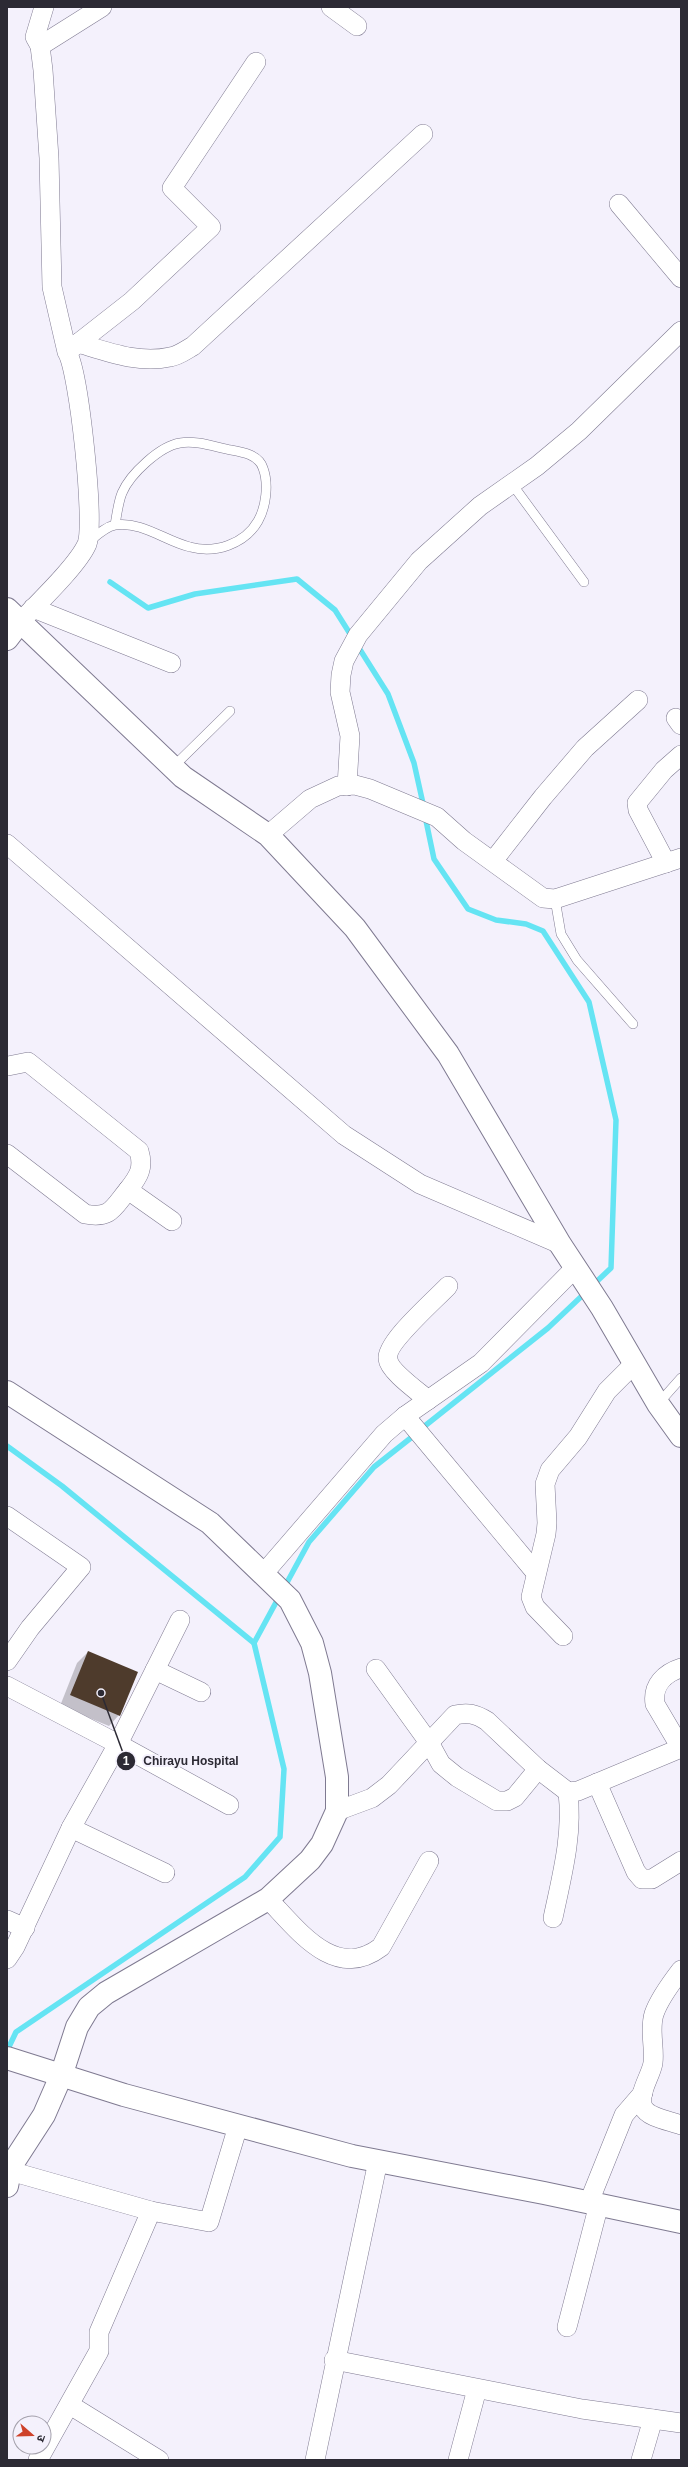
<svg xmlns="http://www.w3.org/2000/svg" width="688" height="2467" font-family="Arial,'Noto Sans Devanagari',sans-serif">
  <style>
    .shadow { fill: #0003 }
    .lines { fill: none; stroke-linecap: round; stroke-linejoin: round }
    .stream { stroke: #65e4f3; stroke-width: 5.5 }
    .building { fill: #4e3b2c }
    .lane-casing { stroke: #7f7a91; stroke-width: 10 }
    .street-casing { stroke: #7f7a91; stroke-width: 20 }
    .secondary-casing { stroke: #7f7a91; stroke-width: 24 }
    .primary-casing { stroke: #7f7a91; stroke-width: 24 }
    .lane { stroke: #fff; stroke-width: 9 }
    .street { stroke: #fff; stroke-width: 19 }
    .secondary { stroke: #fff; stroke-width: 22 }
    .primary { stroke: #fff; stroke-width: 22 }
    .leader { fill: none; stroke: #2c2a34; stroke-width: 1.5 }
    .callout-dot { fill: #2c2a34; stroke: #f4f1fc; stroke-width: 1.5 }
    .mark-label { font-size: 12px; text-anchor: middle; font-weight: bold; fill: #fff }
    .callout-label { font-size: 12px; text-anchor: middle; font-weight: bold; fill: #2c2a34; stroke: #f4f1fc; stroke-width: 4; stroke-linejoin: round; paint-order: stroke }
  </style>
  <rect width="100%" height="100%" fill="#f4f1fc"/>
  <polygon class="shadow" points="88,1652 119,1715 109,1726 60,1706 77,1663"/>
  <g class="lines">
    <g class="stream">
      <polyline points="110,582 148,608 195,594 297,579 335,610 388,694 414,763 424,808"/>
      <polyline points="425,816 434,859 468,909 496,920 526,924 543,931 589,1002 616,1120 611,1268 593,1285"/>
      <polyline points="426,1425 548,1328 585,1293"/>
      <polyline points="7,1446 62,1486 254,1643 284,1769 280,1837 245,1877 16,2032 7,2051"/>
      <polyline points="284,1588 309,1542 374,1467 412,1437"/>
      <polyline points="254,1643 280,1595"/>
    </g>
  </g>
  <polygon class="building" points="88,1651 138,1672 120,1716 70,1695"/>
  <g class="lines">
    <defs>
      <g id="lane">
        <polyline points="512,484 584,582"/>
        <path d="M90,541C97,535 105,527 115,525C142,521 165,541 190,547C215,554 245,544 258,521C266,507 269,484 263,468C259,455 243,452 231,450C215,447 196,440 180,443C160,446 130,474 122,493C118,503 117,514 115,525"/>
        <polyline points="173,767 230,711"/>
        <polyline points="555,899 561,934 577,960 633,1024"/>
        <polyline points="658,1404 681,1378"/>
      </g>
      <g id="street">
        <polyline points="331,7 357,26"/>
        <polyline points="40,46 102,7"/>
        <polyline points="619,204 681,278"/>
        <path d="M78,343C108,352 139,364 170,357C178,356 186,350 193,346L423,134"/>
        <polyline points="72,348 132,301 211,227 172,188 256,62"/>
        <polyline points="33,608 171,663"/>
        <path d="M20,622C37,604 78,565 87,544C95,523 79,371 67,352L52,287L49,158L43,70L40,46L35,37L44,7"/>
        <polyline points="676,718 681,725"/>
        <polyline points="347,786 350,736 340,692 341,675 344,661 358,635 419,561 480,506 537,466 579,431 681,331"/>
        <polyline points="268,835 310,799 338,786 355,785 370,789 437,817 464,841 543,898 555,899 681,858"/>
        <polyline points="7,844 344,1135 420,1184 560,1244"/>
        <polyline points="493,861 543,797 585,748 638,700"/>
        <polyline points="666,863 638,810 637,803 664,770 681,755"/>
        <path d="M8,1066L28,1062L139,1151C144,1168 139,1176 128,1190"/>
        <path d="M7,1154L85,1214C111,1219 113,1208 128,1190L172,1221"/>
        <path d="M428,1400C419,1392 389,1371 388,1359C385,1343 436,1299 448,1286"/>
        <polyline points="405,1416 536,1573"/>
        <polyline points="7,1516 81,1567 30,1628 7,1661"/>
        <polyline points="264,1573 384,1434 405,1416 481,1363 576,1267"/>
        <polyline points="563,1636 535,1607 531,1597 546,1534 547,1523 545,1484 550,1470 578,1437 607,1391 635,1363"/>
        <path d="M681,1668C665,1673 652,1685 655,1704L681,1748"/>
        <polyline points="376,1669 430,1744 441,1764 457,1777 497,1801 507,1801 515,1797 538,1769"/>
        <polyline points="155,1670 201,1692"/>
        <polyline points="7,1686 118,1744 180,1620"/>
        <polyline points="597,1783 636,1872 642,1879 652,1879 681,1861"/>
        <path d="M337,1811L372,1798L389,1785L455,1715C468,1712 476,1714 487,1721L538,1769L568,1792L578,1791L681,1748"/>
        <polyline points="71,1828 165,1873"/>
        <path d="M268,1899C298,1930 335,1982 381,1947L429,1861"/>
        <path d="M553,1918C562,1875 573,1835 568,1792"/>
        <polyline points="7,1920 25,1928"/>
        <polyline points="7,1959 15,1947 71,1828 118,1744 229,1805"/>
        <path d="M681,1970C671,1983 659,1999 654,2014C649,2030 655,2047 653,2063C651,2076 637,2094 643,2107C648,2118 671,2121 681,2125"/>
        <polyline points="10,2171 151,2211"/>
        <polyline points="589,2202 624,2115 643,2093"/>
        <polyline points="567,2327 599,2204"/>
        <polyline points="334,2360 582,2409 681,2423"/>
        <polyline points="70,2405 159,2460"/>
        <polyline points="38,2460 99,2351 99,2332 151,2211 209,2222 238,2126"/>
        <polyline points="315,2460 378,2161"/>
        <polyline points="458,2460 477,2389"/>
        <polyline points="641,2460 653,2419"/>
      </g>
      <polyline id="secondary" points="7,1392 210,1523 290,1600 312,1643 320,1673 337,1777 337,1811 322,1844 310,1860 268,1899 106,1993 89,2007 77,2027 61,2076 44,2115 11,2166 7,2186"/>
      <g id="primary">
        <polyline points="7,609 183,777 268,835 355,928 448,1054 560,1244 602,1308 658,1404 681,1436"/>
        <polyline points="7,639 20,622"/>
        <polyline points="7,2058 124,2095 352,2156 544,2193 681,2222"/>
      </g>
    </defs>
    <use href="#lane" class="lane-casing"/>
    <use href="#street" class="street-casing"/>
    <use href="#secondary" class="secondary-casing"/>
    <use href="#primary" class="primary-casing"/>
    <use href="#lane" class="lane"/>
    <use href="#street" class="street"/>
    <use href="#secondary" class="secondary"/>
    <use href="#primary" class="primary"/>
  </g>
  <path class="leader" d="M101 1693L126 1761"/>
  <g class="callout-dot">
    <circle cx="101" cy="1693" r="4"/>
    <circle cx="126" cy="1761" r="10"/>
  </g>
  <g class="mark-label">
    <text x="126" y="1765">1</text>
  </g>
  <g class="callout-label">
    <text x="191" y="1765">Chirayu Hospital</text>
  </g>
  <rect width="688" height="2467" fill="none" stroke="#2c2a34" stroke-width="16"/>
  <g transform="translate(32 2435) rotate(110)"><circle r="19" fill="#f4f1fc" stroke="#a4a1ac"/>
  <path d="M0-3L7 15L0 10L-7 15Z" fill="#ce422a"/>
  <text y="-6" font-size="11" font-weight="bold" text-anchor="middle" fill="#2c2a34">उ</text>
  </g>
</svg>
